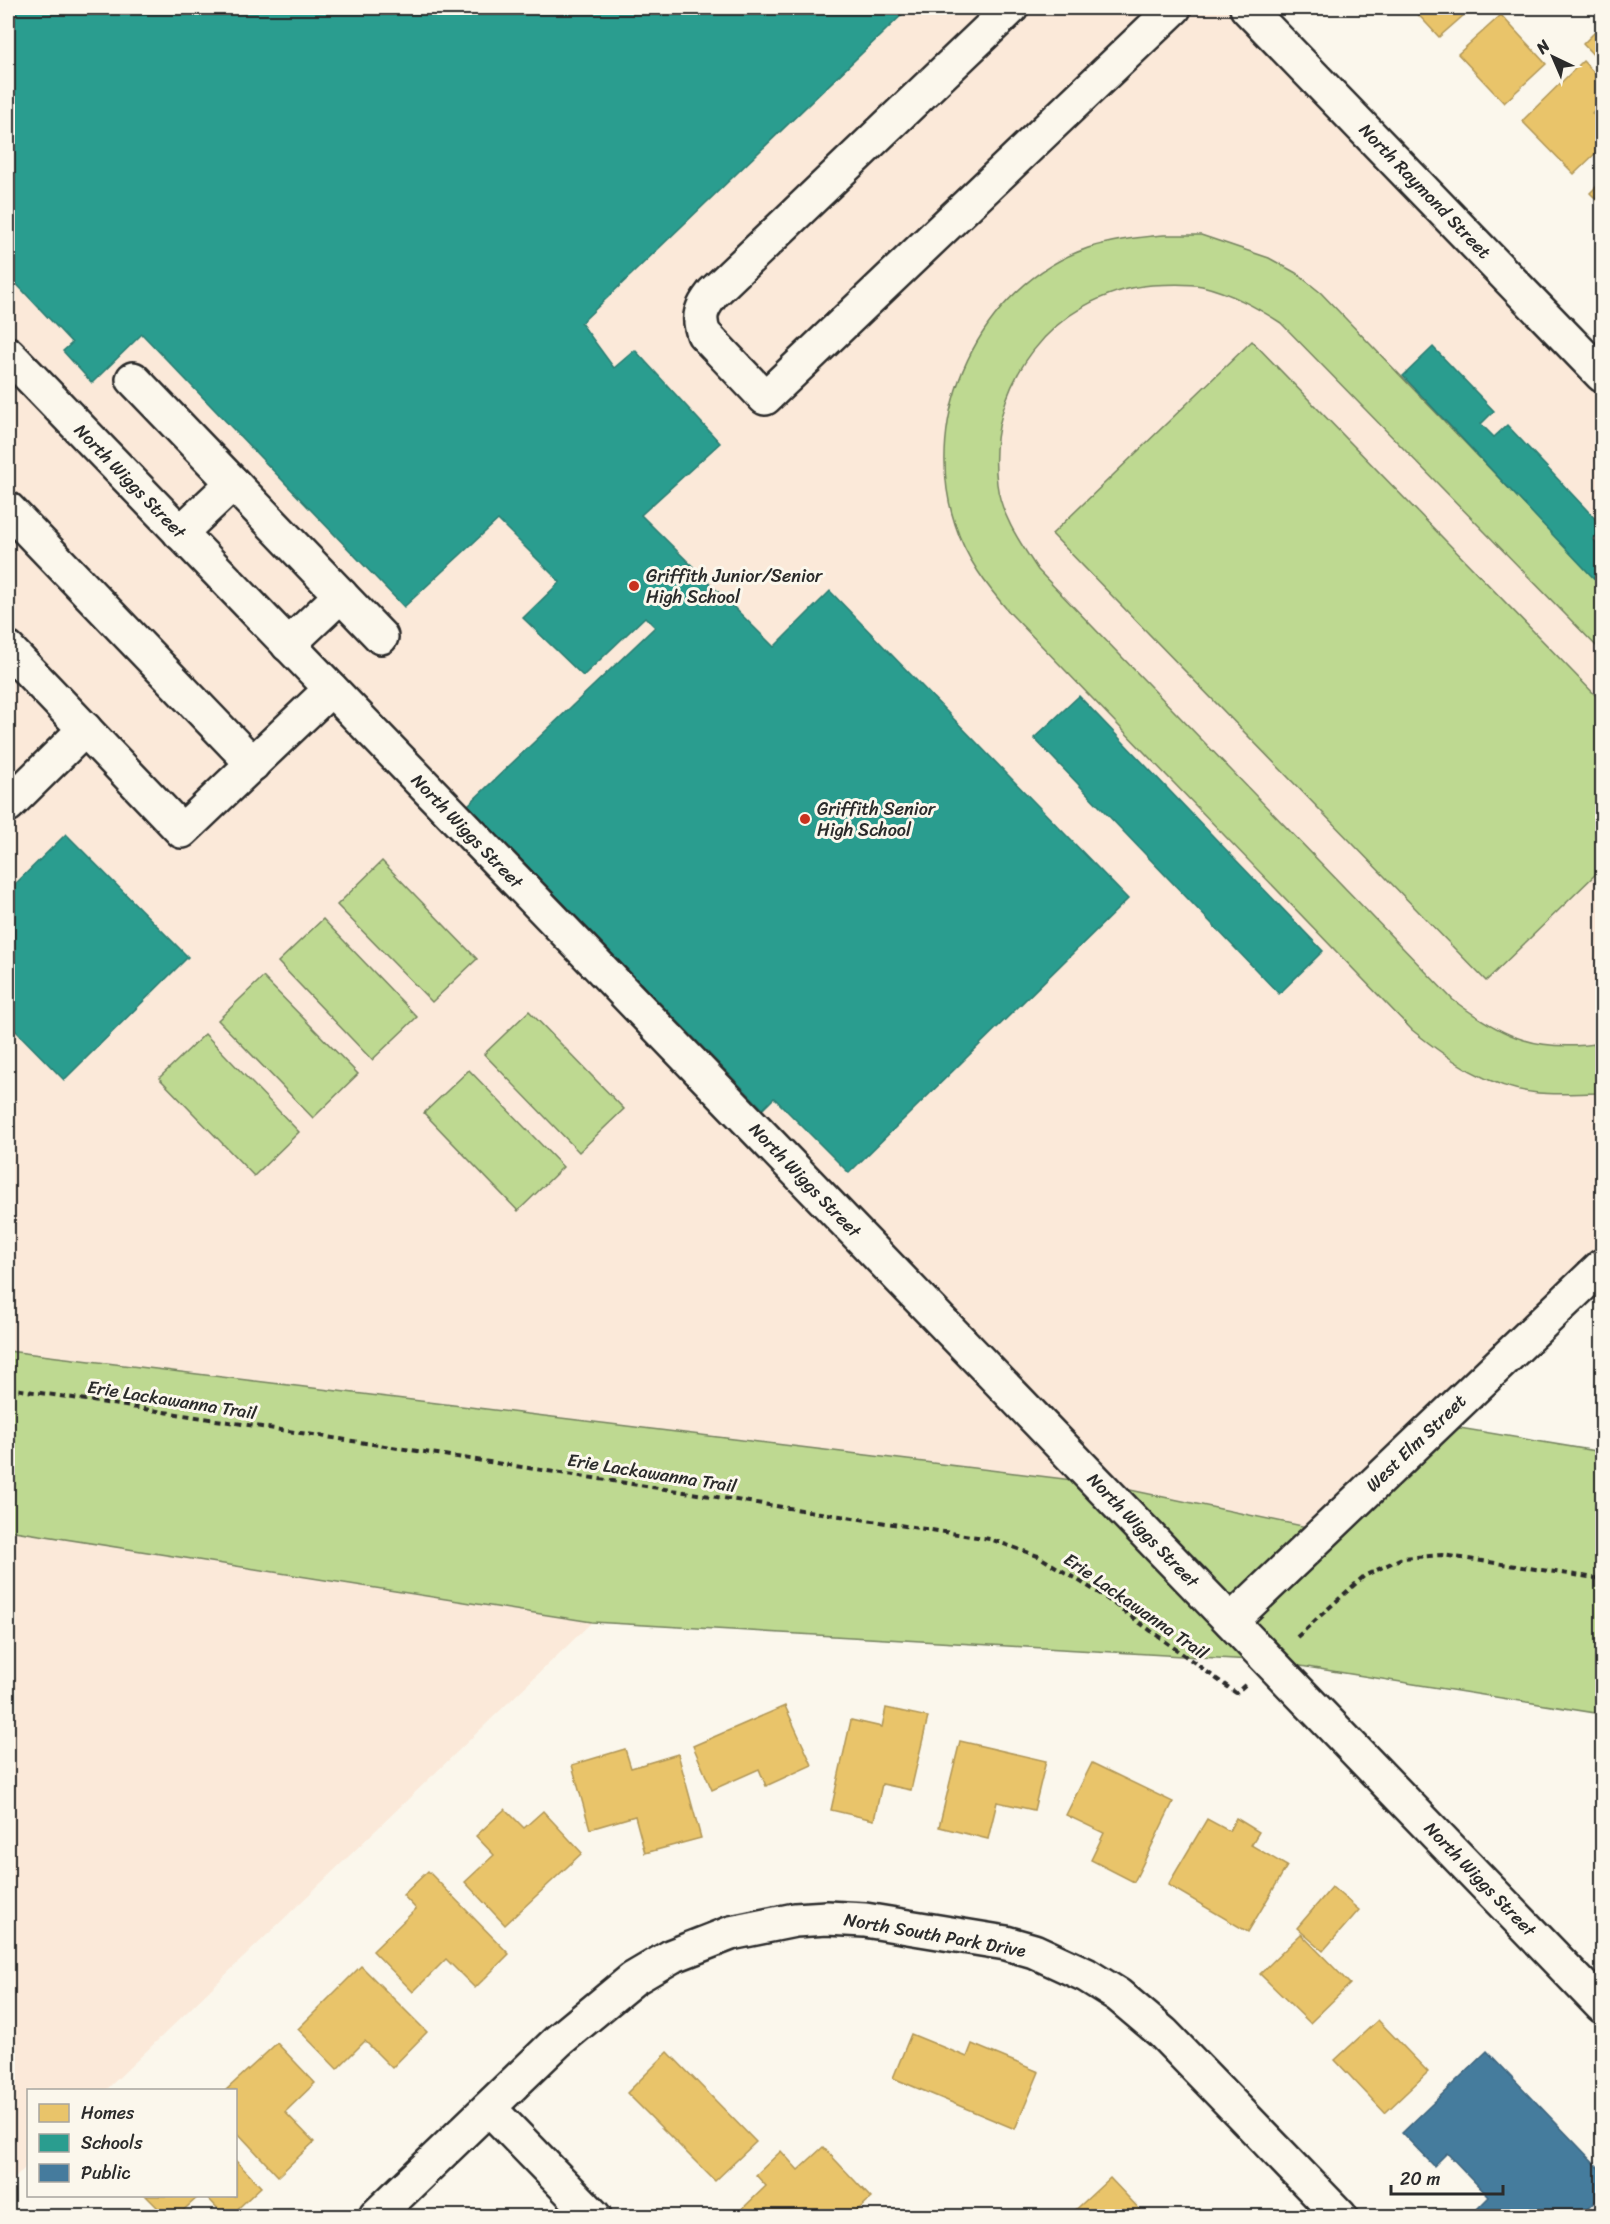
<svg xmlns="http://www.w3.org/2000/svg" width="1610" height="2224" font-family="Sriracha,sans-serif">
  <style>
    .built { fill: #fbe9d9 }
    .green { fill: #bed991; stroke: #74825e; stroke-width: 1.5 }
    .homes { fill: #e9c46a; stroke: #b09657; stroke-width: 1.5 }
    .schools { fill: #2a9d8f; stroke: #2a7b71; stroke-width: 1.5 }
    .public { fill: #457b9d; stroke: #3d637b; stroke-width: 1.5 }
    .lines { fill: none; stroke-linecap: round; stroke-linejoin: round }
    .minor-casing { stroke: #2b2b2b; stroke-width: 38 }
    .path { stroke: #2b2b2b; stroke-width: 4; stroke-dasharray: 6 4.5; stroke-linecap: butt }
    .minor { stroke: #fbf7ec; stroke-width: 33 }
    .poi-dot { fill: #c8321e; stroke: #fbf7ec; stroke-width: 2 }
    .labels { text-anchor: middle; dominant-baseline: central; stroke-width: 6; stroke-linejoin: round; paint-order: stroke }
    .street-label { font-size: 18px; fill: #2b2b2b; stroke: #fbf7ec }
    .poi-label { font-size: 18px; fill: #2b2b2b; stroke: #fbf7ec; text-anchor: start }
  </style>
  <rect width="100%" height="100%" fill="#fbf7ec"/>
  <filter id="ink" filterUnits="userSpaceOnUse"><feTurbulence type="fractalNoise" baseFrequency=".0167" numOctaves="2"/><feDisplacementMap in="SourceGraphic" scale="12" xChannelSelector="R" yChannelSelector="G"/><feConvolveMatrix kernelMatrix="1 2 1 2 8 2 1 2 1" color-interpolation-filters="sRGB"/></filter>
  <g filter="url(#ink)">
    <g class="built">
      <polygon points="8,8 1250,8 1602,372 1602,1266 1340,1534 1097,1483 8,1351"/>
      <polygon points="8,1530 592,1622 106,2090 28,2090 28,2165 8,2185"/>
    </g>
    <g class="green">
      <path d="M1164,235H1201L1269,258L1296,273L1321,293L1602,585V652L1281,323C1256,307 1231,293 1202,286C1187,283 1168,284 1152,285C1053,294 985,386 997,484C1001,516 1021,544 1038,570L1453,1000C1504,1038 1538,1053 1602,1043V1093C1581,1093 1559,1095 1538,1093C1490,1089 1448,1059 1412,1030L1010,613C987,586 966,559 955,524C920,417 979,286 1088,248C1113,240 1138,237 1164,235Z"/>
      <polygon points="1252,341 1602,702 1602,868 1486,981 1052,534"/>
      <polygon points="382,861 477,959 432,1002 337,905"/>
      <polygon points="323,919 417,1017 372,1060 278,962"/>
      <polygon points="263,977 358,1074 313,1118 218,1020"/>
      <polygon points="529,1011 624,1109 579,1152 484,1054"/>
      <polygon points="205,1034 299,1132 254,1176 159,1078"/>
      <polygon points="469,1070 563,1167 518,1211 424,1113"/>
      <polygon points="8,1351 1097,1483 1340,1534 1436,1424 1602,1452 1602,1714 1269,1661 592,1622 8,1530"/>
    </g>
    <g class="homes">
      <polygon points="1412,8 1472,8 1439,37"/>
      <polygon points="1501,15 1546,64 1504,103 1458,54"/>
      <polygon points="1602,25 1602,64 1583,44"/>
      <polygon points="1583,61 1602,81 1602,102 1592,113 1602,124 1602,147 1574,174 1522,121"/>
      <polygon points="1602,181 1602,205 1590,193"/>
      <polygon points="785,1706 812,1765 766,1786 759,1769 712,1790 693,1746"/>
      <polygon points="886,1708 928,1717 911,1790 882,1784 874,1820 831,1810 851,1720 882,1727"/>
      <polygon points="960,1741 1046,1761 1034,1810 997,1802 988,1839 939,1827"/>
      <polygon points="625,1749 631,1768 678,1754 701,1838 645,1853 635,1816 590,1829 572,1765"/>
      <polygon points="1092,1763 1173,1802 1134,1882 1091,1860 1104,1833 1066,1815"/>
      <polygon points="505,1809 524,1828 543,1811 582,1853 505,1925 465,1882 494,1855 476,1836"/>
      <polygon points="1236,1818 1259,1832 1251,1845 1287,1866 1248,1932 1168,1885 1207,1819 1229,1831"/>
      <polygon points="428,1871 509,1954 475,1988 446,1959 413,1992 373,1951 416,1909 403,1895"/>
      <polygon points="1332,1887 1359,1910 1323,1951 1297,1928"/>
      <polygon points="1301,1934 1350,1984 1310,2023 1260,1974"/>
      <polygon points="361,1966 427,2032 392,2068 365,2041 337,2069 298,2029"/>
      <polygon points="1378,2020 1428,2072 1385,2113 1335,2060"/>
      <polygon points="911,2034 967,2057 972,2044 1039,2072 1015,2129 893,2078"/>
      <polygon points="277,2043 315,2083 285,2112 314,2142 278,2176 236,2131 236,2090 226,2090"/>
      <polygon points="668,2052 756,2142 715,2181 627,2093"/>
      <polygon points="823,2147 871,2198 851,2216 746,2216 741,2210 766,2186 756,2175 781,2151 798,2170"/>
      <polygon points="236,2161 261,2187 230,2216 225,2216 206,2196 236,2196"/>
      <polygon points="1110,2178 1146,2216 1069,2216"/>
      <polygon points="146,2196 199,2196 177,2216 166,2216"/>
    </g>
    <g class="schools">
      <polygon points="8,8 909,8 581,323 614,368 635,350 720,443 641,515 774,647 830,591 1128,899 849,1173 774,1098 763,1109 468,805 655,627 645,617 583,676 523,618 560,582 498,520 404,607 142,334 92,383 63,351 72,343 8,275"/>
      <polygon points="1433,347 1494,411 1481,424 1494,437 1507,425 1602,526 1602,530 1593,539 1602,549 1602,587 1403,376"/>
      <polygon points="1079,696 1323,951 1279,994 1034,738"/>
      <polygon points="66,834 188,957 64,1080 8,1023 8,891"/>
    </g>
    <polygon class="public" points="1487,2051 1602,2171 1602,2195 1580,2216 1480,2216 1475,2211 1489,2197 1447,2153 1434,2166 1402,2133"/>
    <g class="lines">
      <defs>
        <g id="minor">
          <path d="M1011,8L713,293C702,307 697,316 704,334L765,398L1174,8"/>
          <polyline points="1247,8 1602,375"/>
          <polyline points="8,354 1602,2006"/>
          <polyline points="133,379 381,637"/>
          <polyline points="8,509 253,764"/>
          <polyline points="180,533 233,483"/>
          <polyline points="288,645 341,595"/>
          <polyline points="8,649 182,831 331,689"/>
          <polyline points="8,805 85,729"/>
          <polyline points="1231,1621 1602,1266"/>
          <polyline points="489,2108 594,2216"/>
          <polyline points="376,2216 558,2041 633,1979 672,1956 731,1933 795,1920 827,1918 865,1920 1006,1943 1034,1951 1086,1975 1118,1995 1163,2033 1340,2216"/>
        </g>
      </defs>
      <use href="#minor" class="minor-casing"/>
      <g class="path">
        <polyline points="8,1388 990,1539 1038,1556 1099,1593 1236,1693 1245,1685"/>
        <polyline points="1297,1637 1364,1576 1402,1558 1442,1555 1602,1579"/>
      </g>
      <use href="#minor" class="minor"/>
    </g>
  </g>
  <g class="poi-dot">
    <circle cx="634" cy="586" r="6"/>
    <circle cx="805" cy="819" r="6"/>
  </g>
  <g class="labels">
    <g class="street-label">
      <text transform="translate(1425 191) rotate(46)">North Raymond Street</text>
      <text transform="translate(130 481) rotate(46)">North Wiggs Street</text>
      <text transform="translate(467 831) rotate(46)">North Wiggs Street</text>
      <text transform="translate(805 1180) rotate(46)">North Wiggs Street</text>
      <text transform="translate(172 1400) rotate(9)">Erie Lackawanna Trail</text>
      <text transform="translate(1416 1443) rotate(-44)">West Elm Street</text>
      <text transform="translate(652 1473) rotate(9)">Erie Lackawanna Trail</text>
      <text transform="translate(1143 1530) rotate(46)">North Wiggs Street</text>
      <text transform="translate(1136 1606) rotate(35)">Erie Lackawanna Trail</text>
      <text transform="translate(1480 1879) rotate(46)">North Wiggs Street</text>
      <text transform="translate(935 1935) rotate(10)">North South Park Drive</text>
    </g>
    <g class="poi-label">
      <text x="646" y="576">Griffith Junior/Senior<tspan x="646" dy="21">High School</tspan></text>
      <text x="817" y="809">Griffith Senior<tspan x="817" dy="21">High School</tspan></text>
    </g>
  </g>
  <rect width="1610" height="2224" fill="none" stroke="#fbf7ec" stroke-width="30"/>
  <rect x="15" y="15" width="1580" height="2194" fill="none" stroke="#2b2b2b" stroke-width="2" filter="url(#ink)"/>
  <rect x="27" y="2089" width="210" height="108" fill="#fbf7ec" stroke="#a8a59f" stroke-width="1.5"/>
  <rect x="39" y="2104" width="30" height="18" fill="#e9c46a" stroke="#a8a59f" stroke-width="1.5"/>
  <text x="81" y="2119" font-size="18" fill="#2b2b2b">Homes</text>
  <rect x="39" y="2134" width="30" height="18" fill="#2a9d8f" stroke="#a8a59f" stroke-width="1.5"/>
  <text x="81" y="2149" font-size="18" fill="#2b2b2b">Schools</text>
  <rect x="39" y="2164" width="30" height="18" fill="#457b9d" stroke="#a8a59f" stroke-width="1.5"/>
  <text x="81" y="2179" font-size="18" fill="#2b2b2b">Public</text>
  <g transform="translate(1553 57) rotate(316)" stroke="#fbf7ec" stroke-width="4.5" paint-order="stroke">
  <path d="M0-4.5L10 22L0 15L-10 22Z" fill="#2b2b2b"/>
  <text y="-9" font-size="16" font-weight="bold" text-anchor="middle" fill="#2b2b2b">N</text>
  </g>
  <path d="M1391 2185v9h112v-9" fill="none" stroke="#2b2b2b" stroke-width="3"/>
  <text x="1400" y="2185" font-size="18" fill="#2b2b2b" stroke="#fbf7ec" stroke-width="4.5" paint-order="stroke">20 m</text>
</svg>
